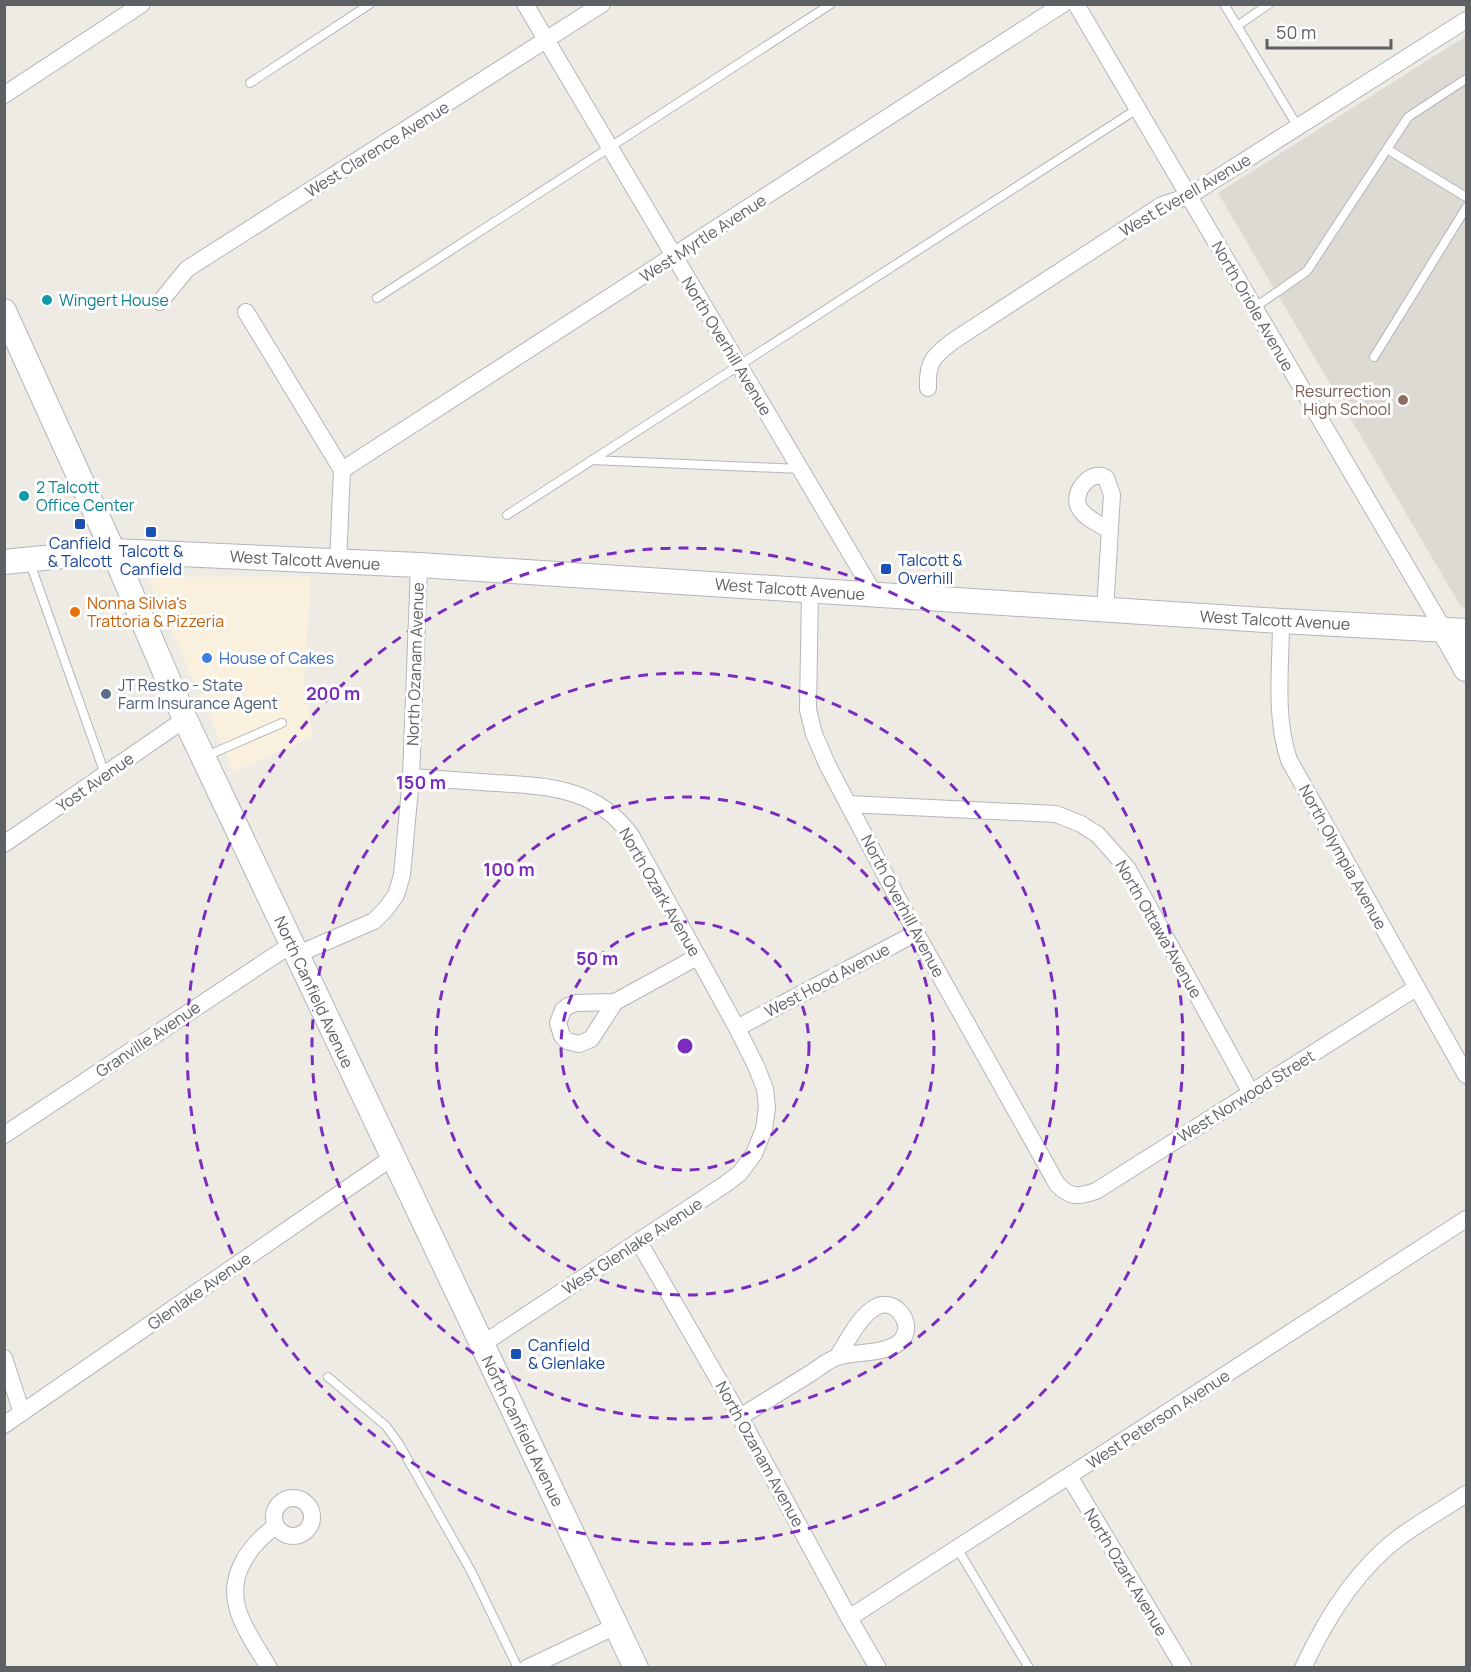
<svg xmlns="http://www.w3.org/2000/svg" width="1471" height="1672" font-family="Manrope,sans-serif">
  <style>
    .commercial { fill: #faf0de }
    .education { fill: #dddad4 }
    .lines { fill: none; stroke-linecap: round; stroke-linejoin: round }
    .lane-casing { stroke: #b3b6b9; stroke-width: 10 }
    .street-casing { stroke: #b3b6b9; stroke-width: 18 }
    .secondary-casing { stroke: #b2b5b8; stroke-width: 26 }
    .lane { stroke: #fff; stroke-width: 8 }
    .street { stroke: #fff; stroke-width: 16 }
    .secondary { stroke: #fff; stroke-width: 24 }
    .ring { fill: none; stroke: #7b2cbf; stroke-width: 3; stroke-dasharray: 10 8 }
    .culture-dot { fill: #0f9aa8; stroke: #fff; stroke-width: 2 }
    .education-dot { fill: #8d6e63; stroke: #fff; stroke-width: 2 }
    .transit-dot { fill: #1a4fb4; stroke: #fff; stroke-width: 2 }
    .food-dot { fill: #e8710a; stroke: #fff; stroke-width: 2 }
    .shop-dot { fill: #3f7fe0; stroke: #fff; stroke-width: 2 }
    .service-dot { fill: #5c6f8a; stroke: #fff; stroke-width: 2 }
    .labels { text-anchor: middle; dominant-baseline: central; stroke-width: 6; stroke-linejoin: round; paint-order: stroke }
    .street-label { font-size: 16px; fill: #5d6164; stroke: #fff }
    .culture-label { font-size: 16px; fill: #0d838f; stroke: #fff; text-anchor: start }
    .education-label { font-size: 16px; fill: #785e54; stroke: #fff; text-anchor: end }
    .transit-label { font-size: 16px; fill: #164399; stroke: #fff }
    .food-label { font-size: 16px; fill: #c56008; stroke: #fff; text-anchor: start }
    .shop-label { font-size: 16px; fill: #366cbe; stroke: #fff; text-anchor: start }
    .service-label { font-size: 16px; fill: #4e5e75; stroke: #fff; text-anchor: start }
    .centre { fill: #7b2cbf; stroke: #fff; stroke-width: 3 }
    .ring-label { font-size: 18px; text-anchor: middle; font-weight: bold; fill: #7b2cbf; stroke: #fff; stroke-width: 6; stroke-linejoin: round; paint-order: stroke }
  </style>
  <rect width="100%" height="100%" fill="#eeebe5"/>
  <polygon class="commercial" points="148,577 311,577 304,686 313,736 234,772"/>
  <polygon class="education" points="1466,36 1466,607 1461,607 1218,193"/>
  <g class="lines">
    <defs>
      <g id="lane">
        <polyline points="1224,4 1298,127"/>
        <polyline points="1237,26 1269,4"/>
        <polyline points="250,83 370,4"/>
        <polyline points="1387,149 1466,197"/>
        <polyline points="377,298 831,4"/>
        <polyline points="1254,308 1307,271 1408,117 1466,79"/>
        <polyline points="1374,357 1466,208"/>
        <polyline points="592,460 800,469"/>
        <polyline points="507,515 1137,109"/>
        <polyline points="30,563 105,774"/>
        <polyline points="204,757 282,723"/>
        <polyline points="328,1377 386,1426 399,1444 471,1571 518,1668"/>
        <polyline points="957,1548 1029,1668"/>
      </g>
      <g id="street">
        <polyline points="525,4 875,595"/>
        <polyline points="1076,4 1444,630"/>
        <polyline points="4,95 142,4"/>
        <polyline points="160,302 187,269 602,4"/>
        <polyline points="246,312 342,470 338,562"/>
        <path d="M928,388C927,361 933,357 953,341L1162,205L1189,196L1466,20"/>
        <polyline points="342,470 1063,4"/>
        <path d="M810,590L808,710L814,734L828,766L916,933L1057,1184C1070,1198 1078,1197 1096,1191L1416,988"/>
        <path d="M1105,610L1112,495L1106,478C1092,469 1073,490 1078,505C1082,517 1099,524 1109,530"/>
        <path d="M1281,621C1281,667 1274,716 1289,760L1466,1075"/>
        <path d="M411,777C439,779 467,781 495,783C549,786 598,788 632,837L737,1028L756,1066L765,1089L767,1107L764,1129L754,1154L740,1173L724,1185L481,1345"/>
        <polyline points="849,804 1056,814 1081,824 1098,835 1128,869 1251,1093"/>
        <polyline points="4,844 185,719"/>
        <polyline points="296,955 374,921 385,910 396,895 402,875 411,777 419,565"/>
        <polyline points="615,1002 591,1039 579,1044 567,1041 562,1036 558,1023 563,1010 568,1006 576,1003 615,1002 697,957"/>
        <polyline points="737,1028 916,933"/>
        <polyline points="4,1135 292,944"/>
        <polyline points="639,1242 740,1417 849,1618 878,1668"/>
        <polyline points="4,1358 22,1413"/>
        <path d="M740,1417C764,1402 787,1388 811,1373C819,1368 829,1359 838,1357C856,1351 892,1355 903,1338C914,1322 894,1297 876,1307C859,1316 848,1341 837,1357"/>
        <polyline points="4,1425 393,1157"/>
        <polyline points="1069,1476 1184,1668"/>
        <circle cx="293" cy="1517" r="19"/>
        <polyline points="849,1618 1466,1219"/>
        <path d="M269,1668C258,1649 244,1630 238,1610C227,1576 249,1545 276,1526"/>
        <polyline points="527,1668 616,1626"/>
        <path d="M1303,1668C1326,1618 1356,1569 1401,1536C1422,1521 1445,1508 1466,1494"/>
      </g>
      <g id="secondary">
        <polyline points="4,311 113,551 185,719 636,1668"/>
        <polyline points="4,562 113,551 419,565 1281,621 1466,631"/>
        <polyline points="1444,630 1466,669"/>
      </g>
    </defs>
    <use href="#lane" class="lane-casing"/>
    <use href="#street" class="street-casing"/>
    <use href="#secondary" class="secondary-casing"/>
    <use href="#lane" class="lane"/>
    <use href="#street" class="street"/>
    <use href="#secondary" class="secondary"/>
  </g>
  <g class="ring">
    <circle cx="685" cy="1046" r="124"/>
    <circle cx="685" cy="1046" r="249"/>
    <circle cx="685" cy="1046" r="373"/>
    <circle cx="685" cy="1046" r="498"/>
  </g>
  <g class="culture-dot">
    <circle cx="47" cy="300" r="6"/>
    <circle cx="24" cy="496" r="6"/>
  </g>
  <circle class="education-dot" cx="1403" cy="400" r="6"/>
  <g class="transit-dot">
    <rect x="74" y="518" width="12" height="12" rx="3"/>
    <rect x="145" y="526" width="12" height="12" rx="3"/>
    <rect x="880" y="563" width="12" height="12" rx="3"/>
    <rect x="510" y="1348" width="12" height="12" rx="3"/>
  </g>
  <circle class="food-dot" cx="75" cy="612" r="6"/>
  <circle class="shop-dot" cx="207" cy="658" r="6"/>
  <circle class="service-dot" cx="106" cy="694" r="6"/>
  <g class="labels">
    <g class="street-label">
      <text transform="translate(377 149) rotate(-32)">West Clarence Avenue</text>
      <text transform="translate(1185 195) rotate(-30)">West Everell Avenue</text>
      <text transform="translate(703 238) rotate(-33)">West Myrtle Avenue</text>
      <text transform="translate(1253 306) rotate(60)">North Oriole Avenue</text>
      <text transform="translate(727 346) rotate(59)">North Overhill Avenue</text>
      <text transform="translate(305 560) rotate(3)">West Talcott Avenue</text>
      <text transform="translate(790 589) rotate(4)">West Talcott Avenue</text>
      <text transform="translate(1275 620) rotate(3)">West Talcott Avenue</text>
      <text transform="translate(415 664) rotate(-88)">North Ozanam Avenue</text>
      <text transform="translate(95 782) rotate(-35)">Yost Avenue</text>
      <text transform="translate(1343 857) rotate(61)">North Olympia Avenue</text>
      <text transform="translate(660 892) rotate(60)">North Ozark Avenue</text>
      <text transform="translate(903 906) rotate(62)">North Overhill Avenue</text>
      <text transform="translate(1159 929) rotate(60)">North Ottawa Avenue</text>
      <text transform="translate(827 980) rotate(-28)">West Hood Avenue</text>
      <text transform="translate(314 992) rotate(65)">North Canfield Avenue</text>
      <text transform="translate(148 1039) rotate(-34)">Granville Avenue</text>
      <text transform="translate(1246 1096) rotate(-32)">West Norwood Street</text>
      <text transform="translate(632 1246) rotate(-33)">West Glenlake Avenue</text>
      <text transform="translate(199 1291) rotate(-35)">Glenlake Avenue</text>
      <text transform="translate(1158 1419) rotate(-33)">West Peterson Avenue</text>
      <text transform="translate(523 1431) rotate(64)">North Canfield Avenue</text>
      <text transform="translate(760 1454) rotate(61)">North Ozanam Avenue</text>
      <text transform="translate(1126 1572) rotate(59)">North Ozark Avenue</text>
    </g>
    <g class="culture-label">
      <text x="59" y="300">Wingert House</text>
      <text x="36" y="487">2 Talcott<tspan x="36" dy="18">Office Center</tspan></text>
    </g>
    <g class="education-label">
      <text x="1391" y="391">Resurrection<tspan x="1391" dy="18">High School</tspan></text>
    </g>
    <g class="transit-label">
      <text x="80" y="543">Canfield<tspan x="80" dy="18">&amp; Talcott</tspan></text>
      <text x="151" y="551">Talcott &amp;<tspan x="151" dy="18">Canfield</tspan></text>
      <text x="898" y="560" text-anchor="start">Talcott &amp;<tspan x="898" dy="18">Overhill</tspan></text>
      <text x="528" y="1345" text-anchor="start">Canfield<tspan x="528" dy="18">&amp; Glenlake</tspan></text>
    </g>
    <g class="food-label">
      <text x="87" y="603">Nonna Silvia's<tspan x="87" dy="18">Trattoria &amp; Pizzeria</tspan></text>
    </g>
    <g class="shop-label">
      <text x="219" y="658">House of Cakes</text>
    </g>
    <g class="service-label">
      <text x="118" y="685">JT Restko - State<tspan x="118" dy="18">Farm Insurance Agent</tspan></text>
    </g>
  </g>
  <circle cx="685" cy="1046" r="9" class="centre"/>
  <g class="ring-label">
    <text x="333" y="700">200 m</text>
    <text x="421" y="789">150 m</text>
    <text x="509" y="876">100 m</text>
    <text x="597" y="965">50 m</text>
  </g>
  <rect width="1471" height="1672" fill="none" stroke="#5d6164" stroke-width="12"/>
  <path d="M1267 39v9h124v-9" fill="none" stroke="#5d6164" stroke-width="3"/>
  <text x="1276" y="39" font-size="18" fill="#5d6164" stroke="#ffffff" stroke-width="4.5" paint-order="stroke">50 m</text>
</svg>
